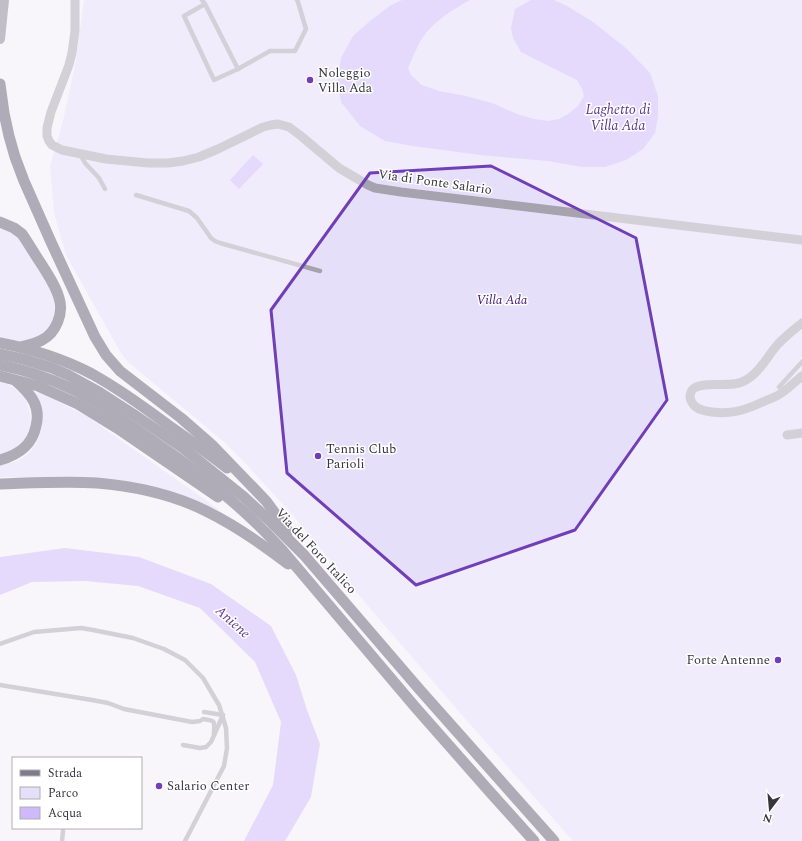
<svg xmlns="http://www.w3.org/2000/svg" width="802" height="841" font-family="Spectral,serif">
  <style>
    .green { fill: #e6dffa }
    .water { fill: #ceb9fb }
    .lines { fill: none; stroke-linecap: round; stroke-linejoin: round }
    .service { stroke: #a6a3ae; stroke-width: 4.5 }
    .minor { stroke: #a6a3ae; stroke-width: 9 }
    .secondary { stroke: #7f7b8a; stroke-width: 10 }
    .trunk { stroke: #585266; stroke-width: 11 }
    .marked { fill: none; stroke: #703fb6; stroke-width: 3; stroke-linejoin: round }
    .poi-dot { fill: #703fb6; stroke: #fff; stroke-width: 1.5 }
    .labels { text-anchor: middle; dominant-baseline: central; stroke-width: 3; stroke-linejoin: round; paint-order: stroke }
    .poi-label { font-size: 13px; fill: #37353e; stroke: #fff; text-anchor: start }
    .street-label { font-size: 13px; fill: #37353e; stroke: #fff }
    .park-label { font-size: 13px; font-style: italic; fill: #401573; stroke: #fff }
    .water-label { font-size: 14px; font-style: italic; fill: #5c3794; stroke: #fff }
  </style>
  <rect width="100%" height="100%" fill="#f8f6fb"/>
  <g class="green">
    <polygon points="84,0 802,0 802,841 573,841 462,715 373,612 290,512 247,465 224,442 128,362 121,353 66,255 54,213 50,166 63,121 76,60"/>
    <path d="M0,227L11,231L22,242L51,292C57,306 55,325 42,335C39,337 34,338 31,340C28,341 24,343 22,343C16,343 6,340 0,339Z"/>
    <path d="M0,382C6,384 12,386 17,390C32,403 35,425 23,441C22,443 20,447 18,448C13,452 5,453 0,455Z"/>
    <path d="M34,392L45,395L88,417L221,511L174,493L138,483L112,479L0,477V465C8,464 17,462 24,457C33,451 41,437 42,425C42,417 36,401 34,392Z"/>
  </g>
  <g class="water">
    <path d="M402,0H470C449,12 427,25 417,48C413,55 411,62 408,68L411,75L422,85L439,91L466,96L492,103L517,114L534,119L548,121L559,119L568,114L578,106L584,96L582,89L577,80L521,52L513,38L511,28L515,9L531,0H554L567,6L593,22L627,49L650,73L658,96V117L655,133L643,149L626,160L605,167H582L548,161L480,155L413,146L385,141L360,126L341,102L337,81L341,58L353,36L370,21L391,5Z"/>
    <polygon points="253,155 263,164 239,189 230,180"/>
    <polygon points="65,548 139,557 211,584 271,626 296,675 307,710 320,744 311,797 285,841 244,841 273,785 281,722 255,662 200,608 138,586 85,581 32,582 0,595 0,557"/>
  </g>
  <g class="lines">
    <g class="service">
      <polyline points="202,0 205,4 238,69 214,80 184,16 205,4"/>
      <polyline points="238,69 270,51 295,51 306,29 298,2 297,0"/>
      <polyline points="80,154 85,163 99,178 105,189"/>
      <polyline points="136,195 189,211 197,218 211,238 215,241 220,243 320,271"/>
      <polyline points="779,387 802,362"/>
      <polyline points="0,644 34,632 81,628 93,630 133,638 164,649 185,660 203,678 219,705 226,728 227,748 224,766 185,841"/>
      <path d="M0,685L92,700L108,703L124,709L192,722L200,721L203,719C217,721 214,721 214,735"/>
      <polyline points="204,712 223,715"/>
      <polyline points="183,745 200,748 206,747 211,742 223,715"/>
      <polyline points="62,841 63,831"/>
    </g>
    <g class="minor">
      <polyline points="75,0 75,31 72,53 69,65 51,112 47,128 47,136 49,141 52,145 62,150 106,159 148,163 168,163 183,161 199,157 218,149 263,127 271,125 278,124 289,127 301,136 339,168 368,185 375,188 401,192 802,240"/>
      <path d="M802,323C794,329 786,336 779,343C767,356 759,375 742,382C728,388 700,380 692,390C689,395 690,400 693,404C697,410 705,411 712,412C733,415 748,409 767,400C773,398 779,395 783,392C790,387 796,381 802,376"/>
      <polyline points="787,435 802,433"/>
    </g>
    <polyline class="secondary" points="0,39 4,0"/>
    <g class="trunk">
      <polyline points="0,84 4,113 9,136 15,157 24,181 51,242 95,337 106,355 120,371 181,418 213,446 266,501 288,531"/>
      <path d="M0,222L14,228L22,234C29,244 35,255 42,265C48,275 56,286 59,298C64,313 56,333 42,340C35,344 28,345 21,347"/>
      <path d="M0,343C32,349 63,359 92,374C119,389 144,407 168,425C188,439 208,453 227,468"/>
      <polyline points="0,354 23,359 52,368 68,375 99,392 133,414 183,448 244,497 272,523 304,555 420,690 554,841"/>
      <path d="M0,365C25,370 49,378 72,389C99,402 124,421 149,438C198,471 244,507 283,551L416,708L490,792L534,841"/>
      <polyline points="0,376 38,386 78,404 117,428 218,497"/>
      <path d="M0,460C18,455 32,446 36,426C38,418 38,410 34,402C30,394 23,387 16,381"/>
      <path d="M0,484C32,483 65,481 97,483C133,486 174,495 206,511C235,525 262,544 288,564"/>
    </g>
  </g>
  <path d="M0 0H802V841H0ZM491,166L636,238L667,400L575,530L416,585L287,473L271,310L370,173Z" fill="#f8f6fb" fill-opacity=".55" fill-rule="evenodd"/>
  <path class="marked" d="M491,166L636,238L667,400L575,530L416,585L287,473L271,310L370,173Z"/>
  <g class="poi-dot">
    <circle cx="310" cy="80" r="4"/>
    <circle cx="318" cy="456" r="4"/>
    <circle cx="778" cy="660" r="4"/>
    <circle cx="159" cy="786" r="4"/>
  </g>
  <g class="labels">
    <g class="poi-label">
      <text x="318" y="73">Noleggio<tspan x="318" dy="15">Villa Ada</tspan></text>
      <text x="326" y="449">Tennis Club<tspan x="326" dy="15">Parioli</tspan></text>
      <text x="770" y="660" text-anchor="end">Forte Antenne</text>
      <text x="167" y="786">Salario Center</text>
    </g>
    <g class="street-label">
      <text transform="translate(435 182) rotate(8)">Via di Ponte Salario</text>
      <text transform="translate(316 551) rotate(47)">Via del Foro Italico</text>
    </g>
    <g class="park-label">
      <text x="502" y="300">Villa Ada</text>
    </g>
    <g class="water-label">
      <text x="618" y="109">Laghetto di<tspan x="618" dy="16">Villa Ada</tspan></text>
      <text transform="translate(233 622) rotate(42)">Aniene</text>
    </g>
  </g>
  <rect x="12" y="757" width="130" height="72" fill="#ffffff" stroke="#afaeb2"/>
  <rect x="20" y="770" width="20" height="6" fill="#7f7b8a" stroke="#afaeb2"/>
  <text x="48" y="777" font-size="12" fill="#37353e">Strada</text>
  <rect x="20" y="787" width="20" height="12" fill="#e6dffa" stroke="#afaeb2"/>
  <text x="48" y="797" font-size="12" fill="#37353e">Parco</text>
  <rect x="20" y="807" width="20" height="12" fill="#ceb9fb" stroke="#afaeb2"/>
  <text x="48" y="817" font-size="12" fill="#37353e">Acqua</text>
  <g transform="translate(770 809) rotate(196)" stroke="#ffffff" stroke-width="3" paint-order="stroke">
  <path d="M0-3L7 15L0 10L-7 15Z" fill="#37353e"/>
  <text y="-6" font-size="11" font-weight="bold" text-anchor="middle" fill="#37353e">N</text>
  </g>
</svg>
